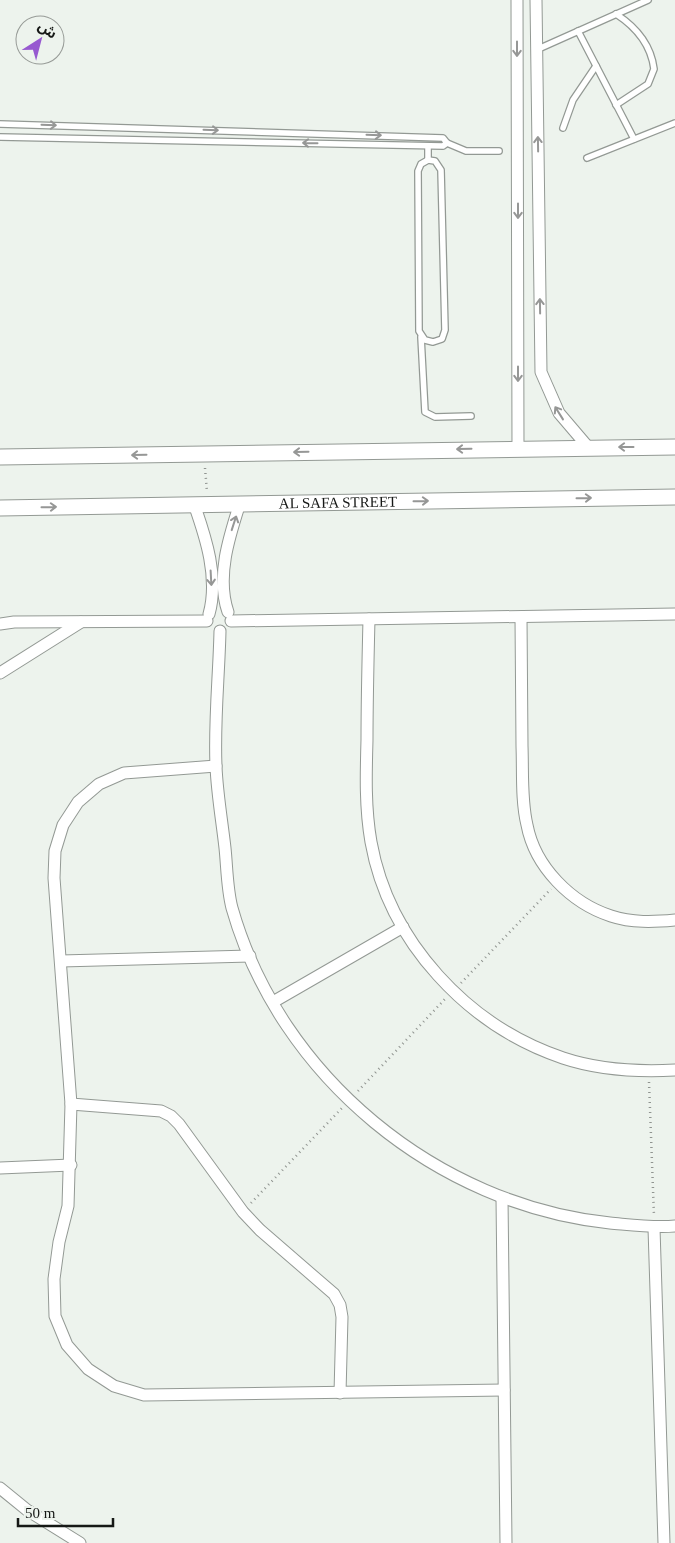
<svg xmlns="http://www.w3.org/2000/svg" width="675" height="1543" font-family="'Times New Roman','Noto Sans Arabic',serif">
  <style>
    .lines { fill: none; stroke-linecap: round; stroke-linejoin: round }
    .service-casing { stroke: #939994; stroke-width: 8 }
    .minor-casing { stroke: #939994; stroke-width: 13 }
    .tertiary-casing { stroke: #939994; stroke-width: 17 }
    .path { stroke: #909490; stroke-width: 2.5; stroke-dasharray: 1 4; stroke-linecap: butt }
    .service { stroke: #fff; stroke-width: 5.5 }
    .minor { stroke: #fff; stroke-width: 11 }
    .tertiary { stroke: #fff; stroke-width: 15 }
    .oneway { stroke: #969796 }
    .labels { text-anchor: middle; dominant-baseline: central; stroke-width: 4; stroke-linejoin: round; paint-order: stroke }
    .street-label { font-size: 15px; fill: #161816; stroke: #edf3ed }
  </style>
  <rect width="100%" height="100%" fill="#edf3ed"/>
  <g class="lines">
    <defs>
      <g id="service">
        <path d="M616,14C636,27 651,45 654,69L648,84L616,105"/>
        <polyline points="578,31 634,139"/>
        <polyline points="536,50 648,0"/>
        <polyline points="0,124 443,138 447,143 443,146 0,137"/>
        <polyline points="563,128 573,100 596,66"/>
        <polyline points="447,143 466,151 499,151"/>
        <polyline points="428,146 428,160"/>
        <polyline points="587,158 675,123"/>
        <polygon points="428,160 435,161 441,170 445,330 442,339 433,342 425,340 419,331 418,171 421,164"/>
        <polyline points="421,337 425,412 435,417 471,416"/>
      </g>
      <g id="minor">
        <polyline points="517,0 518,448"/>
        <polyline points="536,0 541,372 559,413 588,447"/>
        <path d="M194,504C206,538 219,578 209,614"/>
        <path d="M228,612C216,577 229,537 240,503"/>
        <path d="M521,617C521,660 522,703 522,746C523,772 521,800 527,825C535,867 571,903 611,916C632,923 654,922 675,920"/>
        <path d="M369,619C368,659 367,700 367,740C366,774 365,808 371,842C389,942 468,1026 563,1058C599,1070 638,1072 675,1070"/>
        <polyline points="231,621 675,614"/>
        <polyline points="0,624 14,622 207,621"/>
        <path d="M220,631C219,676 214,721 216,766C217,793 222,821 225,848C227,867 227,889 232,908C280,1077 437,1205 610,1223C632,1225 653,1228 675,1226"/>
        <polyline points="0,673 81,622"/>
        <polyline points="216,766 124,773 99,784 78,802 63,825 55,851 54,878 71,1104 68,1206 59,1242 54,1279 55,1316 67,1345 88,1369 114,1386 144,1395 504,1390"/>
        <polyline points="61,961 250,956"/>
        <polyline points="273,1002 403,927"/>
        <polyline points="71,1104 161,1111 171,1116 179,1124 243,1212 260,1230 334,1294 340,1305 342,1317 340,1393"/>
        <polyline points="0,1168 71,1165"/>
        <polyline points="502,1198 506,1543"/>
        <polyline points="654,1228 664,1543"/>
        <polyline points="0,1488 27,1510 80,1543"/>
      </g>
      <g id="tertiary">
        <polyline points="0,457 675,447"/>
        <path id="s1" d="M0,508L675,497"/>
      </g>
    </defs>
    <use href="#service" class="service-casing"/>
    <use href="#minor" class="minor-casing"/>
    <use href="#tertiary" class="tertiary-casing"/>
    <g class="path">
      <polyline points="205,468 207,492"/>
      <polyline points="461,983 551,889"/>
      <polyline points="649,1082 654,1216"/>
      <polyline points="358,1091 445,999"/>
      <polyline points="251,1203 342,1108"/>
    </g>
    <use href="#service" class="service"/>
    <use href="#minor" class="minor"/>
    <use href="#tertiary" class="tertiary"/>
  </g>
  <defs><path id="oneway-shaft" d="M-6 0H5M1.5-3L5.5 0L1.5 3" fill="none" stroke-width="1.6" stroke-linecap="round" stroke-linejoin="round" transform="scale(1.25)"/></defs>
  <g class="oneway">
    <use href="#oneway-shaft" transform="translate(517 49) rotate(90)"/>
    <use href="#oneway-shaft" transform="translate(49 125) rotate(2)"/>
    <use href="#oneway-shaft" transform="translate(211 130) rotate(2)"/>
    <use href="#oneway-shaft" transform="translate(374 135) rotate(2)"/>
    <use href="#oneway-shaft" transform="translate(310 143) rotate(-179)"/>
    <use href="#oneway-shaft" transform="translate(538 144) rotate(-91)"/>
    <use href="#oneway-shaft" transform="translate(518 211) rotate(90)"/>
    <use href="#oneway-shaft" transform="translate(540 306) rotate(-91)"/>
    <use href="#oneway-shaft" transform="translate(518 374) rotate(90)"/>
    <use href="#oneway-shaft" transform="translate(559 413) rotate(-122)"/>
    <use href="#oneway-shaft" transform="translate(626 447) rotate(180)"/>
    <use href="#oneway-shaft" transform="translate(464 449) rotate(179)"/>
    <use href="#oneway-shaft" transform="translate(301 452) rotate(179)"/>
    <use href="#oneway-shaft" transform="translate(139 455) rotate(179)"/>
    <use href="#oneway-shaft" transform="translate(584 498) rotate(-1)"/>
    <use href="#oneway-shaft" transform="translate(421 501) rotate(-1)"/>
    <use href="#oneway-shaft" transform="translate(49 507) rotate(-1)"/>
    <use href="#oneway-shaft" transform="translate(234 523) rotate(-72)"/>
    <use href="#oneway-shaft" transform="translate(211 578) rotate(87)"/>
  </g>
  <g class="labels">
    <g class="street-label">
      <text stroke="none"><textPath href="#s1" startOffset="338">AL SAFA STREET</textPath></text>
    </g>
  </g>
  <g transform="translate(40 40) rotate(36)"><circle r="24" fill="#edf3ed" stroke="#979b97"/>
  <path d="M0-4L9 19L0 12L-9 19Z" fill="#9759d0"/>
  <text y="-8" font-size="14" font-weight="bold" text-anchor="middle" fill="#161816">ش</text>
  </g>
  <path d="M18 1518v8h95v-8" fill="none" stroke="#161816" stroke-width="2.5"/>
  <text x="25" y="1518" font-size="15" fill="#161816" stroke="#edf3ed" stroke-width="4" paint-order="stroke">50 m</text>
</svg>
